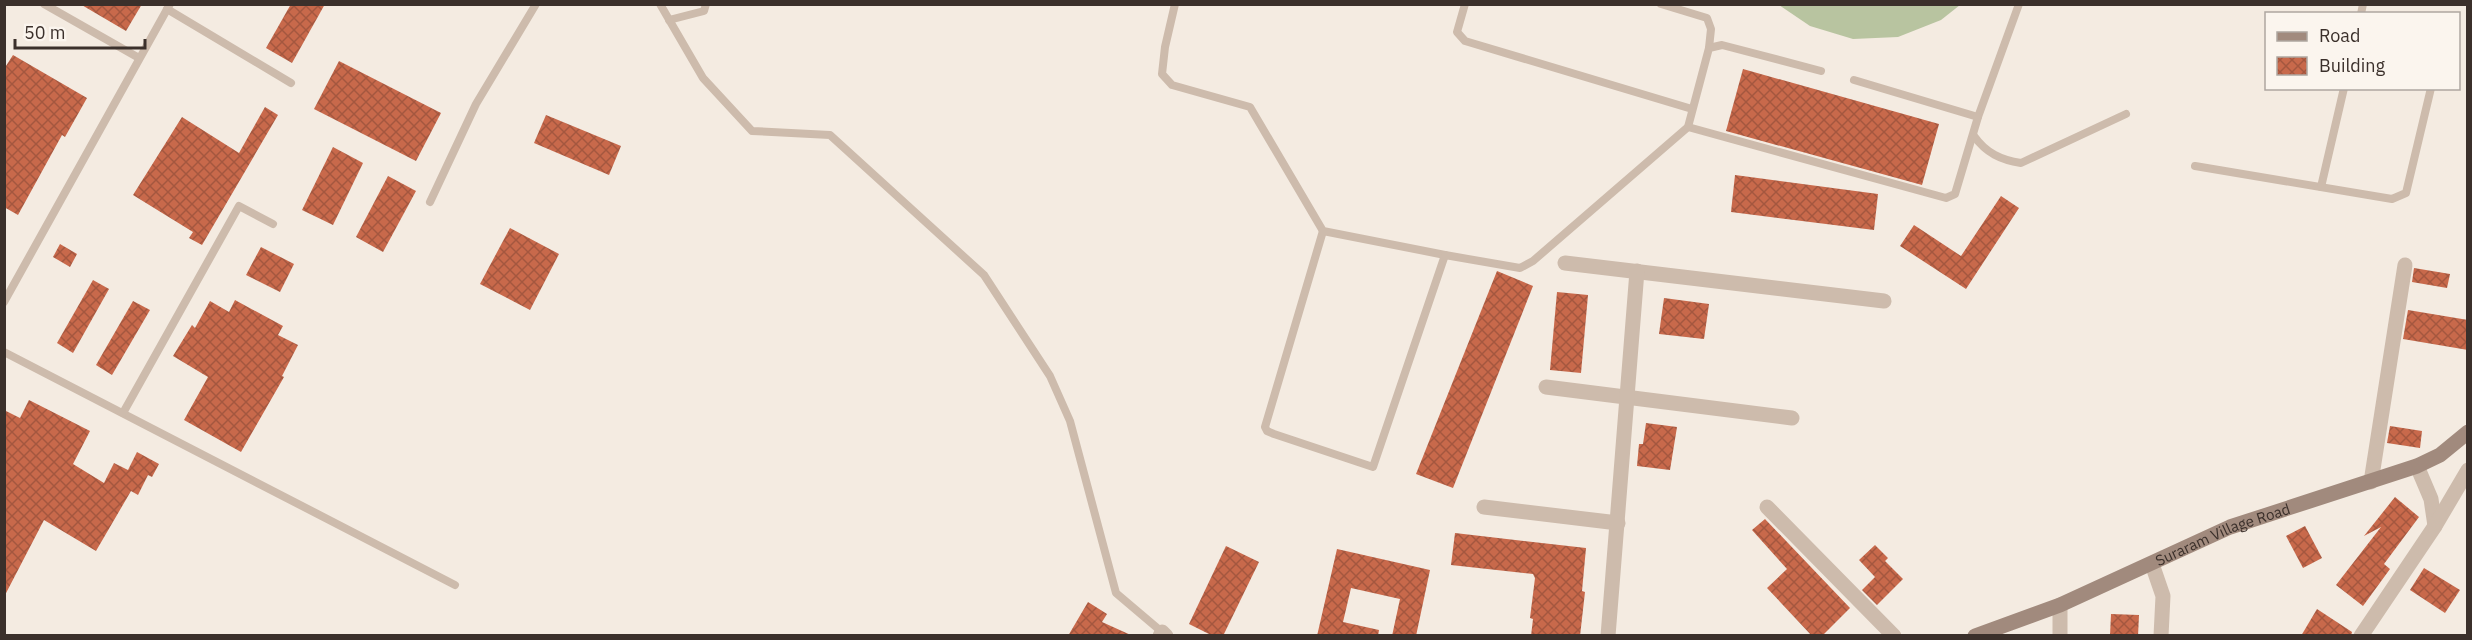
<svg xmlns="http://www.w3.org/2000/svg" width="2472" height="640" font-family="'IBM Plex Sans',sans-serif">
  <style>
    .green { fill: #b8c4a0 }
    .building { fill: url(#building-cross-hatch) }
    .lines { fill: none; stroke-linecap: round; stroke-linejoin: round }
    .lane { stroke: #cdbbac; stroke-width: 8 }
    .street { stroke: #cdbbac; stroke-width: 15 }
    .secondary { stroke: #a18a7d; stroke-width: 15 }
    .labels { text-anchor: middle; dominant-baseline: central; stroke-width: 6; stroke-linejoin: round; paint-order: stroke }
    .street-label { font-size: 15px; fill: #3b302b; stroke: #fbf5ee }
  </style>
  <defs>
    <pattern id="building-cross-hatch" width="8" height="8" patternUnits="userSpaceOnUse" patternTransform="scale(1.5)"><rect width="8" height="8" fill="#c8694b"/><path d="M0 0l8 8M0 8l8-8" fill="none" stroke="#a4573f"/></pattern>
  </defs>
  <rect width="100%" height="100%" fill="#f4ebe1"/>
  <polygon class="green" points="1779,5 1960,4 1960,5 1941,20 1898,37 1853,39 1810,26"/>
  <g class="building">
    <polygon points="80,4 142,4 126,31"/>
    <polygon points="291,4 325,4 292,63 266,48"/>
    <polygon points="13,55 87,98 65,137 62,135 18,215 4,207 4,69"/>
    <polygon points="339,61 441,113 416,161 314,109"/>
    <polygon points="1743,69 1939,124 1922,185 1726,131"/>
    <polygon points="265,107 278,115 202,245 189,238 193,232 133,195 182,117 239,153"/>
    <polygon points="546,115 621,146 609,175 534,143"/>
    <polygon points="333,147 363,163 333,225 302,210"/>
    <polygon points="1735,175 1878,194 1874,230 1731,212"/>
    <polygon points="388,176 416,191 383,252 356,237"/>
    <polygon points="2001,196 2019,208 1966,289 1900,246 1914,225 1961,256"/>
    <polygon points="510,228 559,254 530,310 480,284"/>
    <polygon points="60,244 77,254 70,267 53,257"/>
    <polygon points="261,247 294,264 280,292 246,275"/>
    <polygon points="2414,268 2450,274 2447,288 2412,282"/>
    <polygon points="1497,271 1533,286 1453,488 1416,474"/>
    <polygon points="93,280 109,289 73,353 57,343"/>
    <polygon points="1557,292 1588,295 1581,373 1550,370"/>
    <polygon points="1664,298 1709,304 1704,339 1659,334"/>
    <polygon points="235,300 283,326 278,335 298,345 282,376 284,377 241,452 184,420 208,377 173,356 192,325 195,328 210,301 229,312"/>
    <polygon points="133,301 150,310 112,375 96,365"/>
    <polygon points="2408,310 2468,320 2468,350 2403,339"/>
    <polygon points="29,400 90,431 73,464 104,483 114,463 128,470 137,452 159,464 152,477 148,475 138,495 131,491 96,551 44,520 4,597 4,410 20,418"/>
    <polygon points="1646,423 1677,427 1670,470 1637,466 1639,444 1643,444"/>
    <polygon points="2390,426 2422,431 2420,448 2387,443"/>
    <polygon points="2395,497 2419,517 2384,564 2390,569 2363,606 2336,585 2381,527 2364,536"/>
    <polygon points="1765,519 1850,608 1822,636 1812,636 1767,588 1787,569 1752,530"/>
    <polygon points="2305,526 2322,558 2303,568 2286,536"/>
    <polygon points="1455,533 1586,548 1582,591 1585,592 1580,636 1531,636 1533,619 1530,618 1535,578 1533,574 1451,565"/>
    <polygon points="1875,545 1888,558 1885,561 1903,579 1877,605 1862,590 1875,577 1859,560"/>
    <polygon points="1226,546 1259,562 1223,636 1213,636 1189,624"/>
    <polygon points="1337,549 1430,570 1416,636 1392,636 1400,599 1351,588 1343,622 1379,630 1378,636 1317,636"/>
    <polygon points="2424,568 2460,590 2445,613 2410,590"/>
    <polygon points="1088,602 1107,614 1102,622 1133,636 1068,636"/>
    <polygon points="2317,609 2352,632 2351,636 2301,636"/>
    <polygon points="2111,614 2139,615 2138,636 2110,636"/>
  </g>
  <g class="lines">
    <g class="lane">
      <polyline points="44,4 139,58"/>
      <polyline points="660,4 703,78 752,131 830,135 984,275 1050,376 1070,421 1116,593 1162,632"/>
      <polyline points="1175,4 1165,47 1162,74 1172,85 1250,107 1323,231 1445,255"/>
      <polyline points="1465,4 1457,32 1465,41 1692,109"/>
      <polyline points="1661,4 1707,18 1711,29 1709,48"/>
      <polyline points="167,9 291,83"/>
      <polyline points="2361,14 2363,4"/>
      <polyline points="669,20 704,11 706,4"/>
      <polyline points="1978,117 2019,4"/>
      <polyline points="1688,127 1946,198 1955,194 1978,117 1854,80"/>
      <path d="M1974,136C1986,153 2001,160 2021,163L2126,114"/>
      <polyline points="2195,166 2392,199 2406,193 2431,88"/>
      <polyline points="2321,187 2344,88"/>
      <polyline points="430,202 476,104 536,4"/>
      <polyline points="1323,231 1265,427 1267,431 1274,434 1373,467 1445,255 1520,268 1533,261 1688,127 1709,48 1722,45 1821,71"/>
      <polyline points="4,302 170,4"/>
      <polyline points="4,352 455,585"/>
      <polyline points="123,413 239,206 273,224"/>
    </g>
    <g class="street">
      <polyline points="1565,263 1884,301"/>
      <polyline points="1546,387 1792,418"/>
      <polyline points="2417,466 2431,499 2435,526"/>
      <polyline points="2371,482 2405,265"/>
      <polyline points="1484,507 1618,523"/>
      <polyline points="1767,507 1894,636"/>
      <polyline points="2152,564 2163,596 2161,636"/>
      <polyline points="2060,605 2060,636"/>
      <polyline points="1160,636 1162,632 1166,636"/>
      <polyline points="1608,636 1637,271"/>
      <polyline points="2361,636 2435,526 2468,470"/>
    </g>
    <path class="secondary" id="s1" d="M1975,636L2060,605L2230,527L2417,466L2440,455L2468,432"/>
  </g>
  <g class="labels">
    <g class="street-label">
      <text stroke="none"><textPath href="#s1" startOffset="268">Suraram Village Road</textPath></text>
    </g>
  </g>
  <rect width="2472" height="640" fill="none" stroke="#3b302b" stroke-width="12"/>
  <rect x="2265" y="12" width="195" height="78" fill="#fbf5ee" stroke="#aea6a0" stroke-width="1.5"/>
  <rect x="2277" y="32" width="30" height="9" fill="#a18a7d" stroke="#aea6a0" stroke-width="1.5"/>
  <text x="2319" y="42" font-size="18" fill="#3b302b">Road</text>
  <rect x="2277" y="57" width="30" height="18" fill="url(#building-cross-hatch)" stroke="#aea6a0" stroke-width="1.5"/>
  <text x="2319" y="72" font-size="18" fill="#3b302b">Building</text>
  <path d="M15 39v9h130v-9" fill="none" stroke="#3b302b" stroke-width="3"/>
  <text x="24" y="39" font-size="18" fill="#3b302b" stroke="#fbf5ee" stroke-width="4.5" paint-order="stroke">50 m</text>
</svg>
